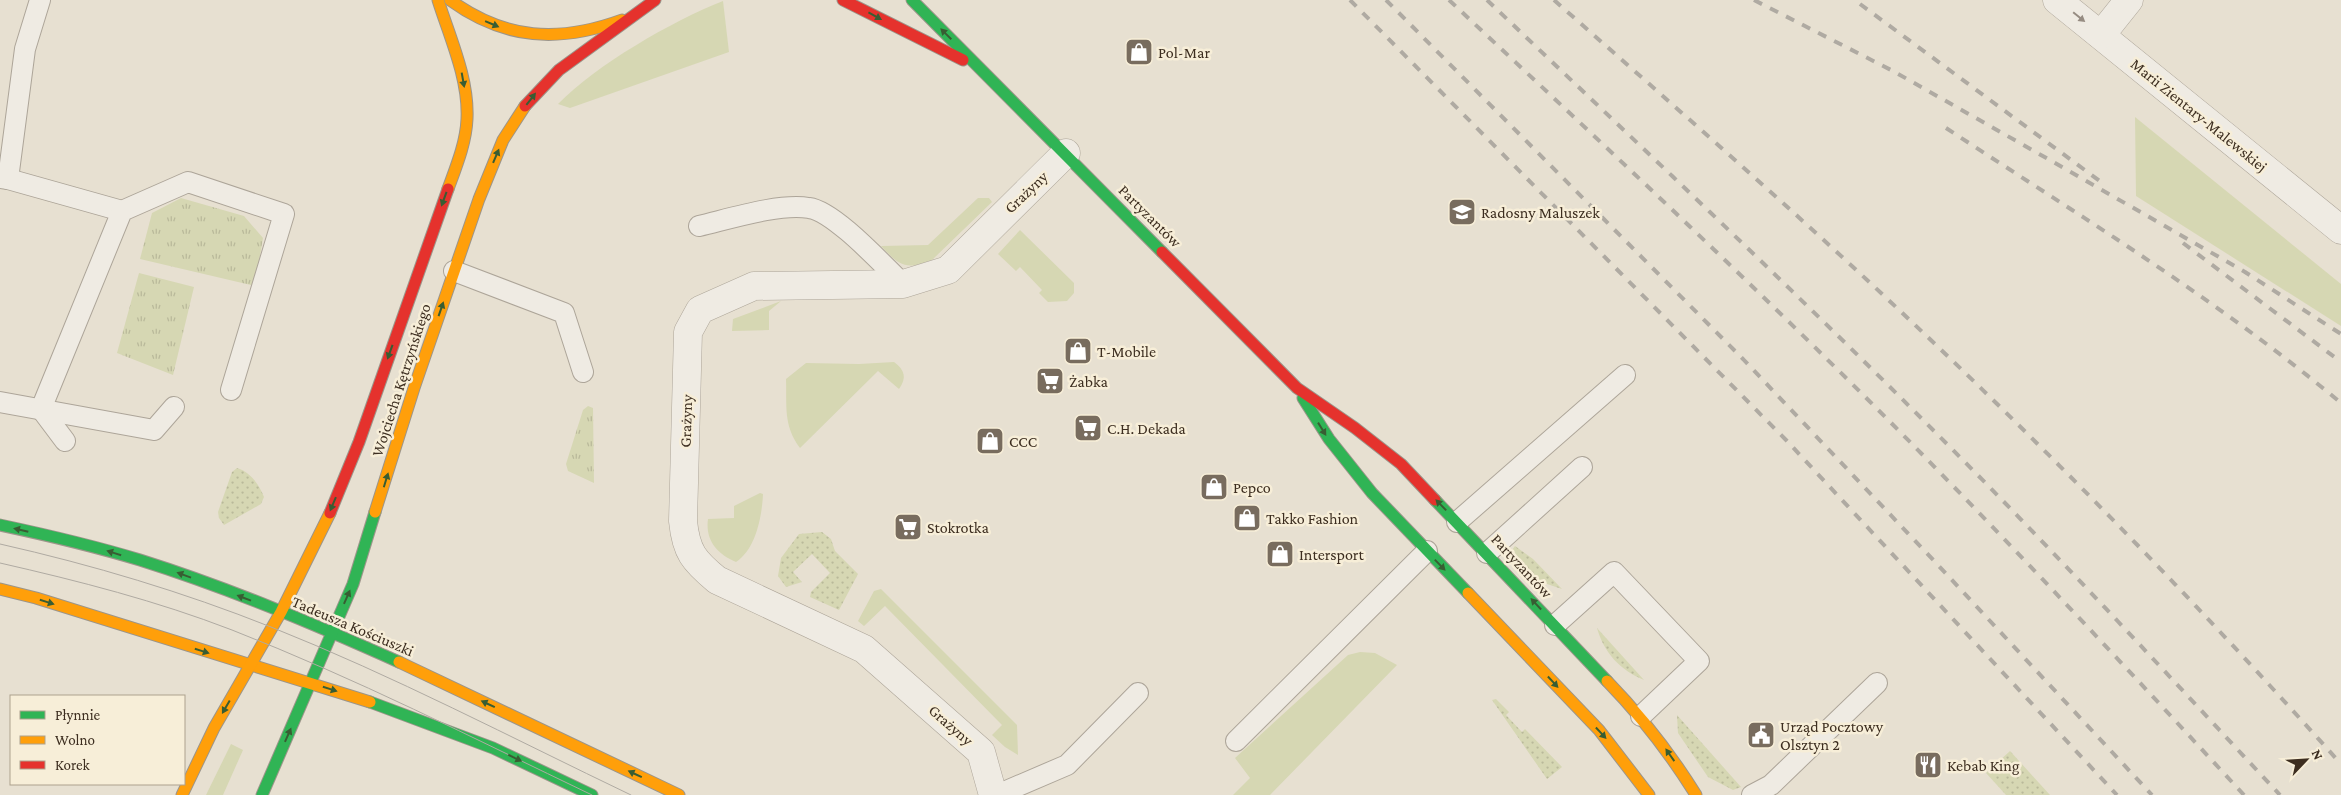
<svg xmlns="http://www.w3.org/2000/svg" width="2341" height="795" font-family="'Crimson Pro',serif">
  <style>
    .grass { fill: #d6d7b3 }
    .park { fill: url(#park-tufts) }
    .garden { fill: url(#garden-dots) }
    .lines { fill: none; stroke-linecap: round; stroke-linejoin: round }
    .lane-casing { stroke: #ada599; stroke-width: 22 }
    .street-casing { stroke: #ada599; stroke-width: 29 }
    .fast-casing { stroke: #9c958a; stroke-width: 13 }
    .slow-casing { stroke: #9c958a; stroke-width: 13 }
    .jam-casing { stroke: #9c958a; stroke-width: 13 }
    .lane { stroke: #efebe3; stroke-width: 20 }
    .street { stroke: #efebe3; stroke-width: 28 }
    .fast { stroke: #30b455; stroke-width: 11 }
    .slow { stroke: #ff9f0a; stroke-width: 11 }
    .jam { stroke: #e5322d; stroke-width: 11 }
    .tram { stroke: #afaaa2; stroke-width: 1 }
    .rail { stroke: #afaaa2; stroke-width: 4; stroke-dasharray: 9 9; stroke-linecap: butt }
    .oneway { fill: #385d33 }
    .oneway2 { fill: #968c82 }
    .labels { text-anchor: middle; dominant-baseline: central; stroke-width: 5; stroke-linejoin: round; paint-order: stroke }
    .poi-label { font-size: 16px; fill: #3d2e20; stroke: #f7eed8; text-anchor: start }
    .street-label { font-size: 16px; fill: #3d2e20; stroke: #f7eed8 }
  </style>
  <defs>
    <pattern id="park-tufts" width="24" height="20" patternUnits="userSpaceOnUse" patternTransform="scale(1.25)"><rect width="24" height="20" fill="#d6d7b3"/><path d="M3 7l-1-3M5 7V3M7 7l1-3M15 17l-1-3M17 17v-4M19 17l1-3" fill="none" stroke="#b9b99a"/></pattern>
    <pattern id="garden-dots" width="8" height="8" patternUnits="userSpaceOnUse" patternTransform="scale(1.25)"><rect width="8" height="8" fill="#d6d7b3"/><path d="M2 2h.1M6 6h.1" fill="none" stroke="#b9b99a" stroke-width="1.8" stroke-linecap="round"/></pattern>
  </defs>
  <rect width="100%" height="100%" fill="#e7e0d1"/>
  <g class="grass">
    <path d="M723,1L729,52L570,108L558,104C596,65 672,21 723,1Z"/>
    <polygon points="2135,117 2341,284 2341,326 2136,196"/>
    <path d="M978,198H989L992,202L932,260C905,271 899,265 881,246L928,245Z"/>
    <polygon points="1020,230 1074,283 1074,293 1067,301 1048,302 1039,293 1042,290 1020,267 1016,271 998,254"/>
    <polygon points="781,301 769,311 769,330 732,331 733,319"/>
    <path d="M894,362C905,370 907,378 899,389L878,371L800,448C783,425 787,406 786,379L806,363L859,364Z"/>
    <path d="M760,493L763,494C762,516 756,549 736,562C717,554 705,540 708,519L734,518V506Z"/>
    <polygon points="881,589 1017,725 1018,755 1005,747 992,735 1002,725 885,606 864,626 858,621 874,591"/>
    <polygon points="1360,652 1375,653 1397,665 1270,795 1233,795 1250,778 1235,758 1348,655"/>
    <polygon points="231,744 243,750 223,795 206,795"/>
  </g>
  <g class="park">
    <polygon points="181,198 244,216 263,238 255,286 140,259 152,213"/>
    <polygon points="139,273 194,287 173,375 117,353"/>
    <polygon points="588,406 593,408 594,483 568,471 566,464 583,410"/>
  </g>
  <g class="garden">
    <path d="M237,468C250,472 259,484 264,497L261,504L224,525L219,518L218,512L232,472Z"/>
    <polygon points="822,532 831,539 835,551 858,574 839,610 810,597 811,592 830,573 812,554 793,572 802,582 786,587 778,576 781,558 799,534"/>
    <polygon points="1515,546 1533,559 1562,589 1541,582 1513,553 1512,550"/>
    <path d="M1597,628L1644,680C1620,670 1604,653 1597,628Z"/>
    <polygon points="1496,699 1509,712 1506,715 1522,732 1525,729 1562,767 1547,779 1492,700"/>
    <polygon points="1677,715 1741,787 1733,790 1708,777 1678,733"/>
    <polygon points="2010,751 2050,795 2006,795 1986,773"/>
  </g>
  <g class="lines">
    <defs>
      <g id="lane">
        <polyline points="0,178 8,179 25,49 40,0"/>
        <polyline points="8,179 122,211"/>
        <path d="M699,226C729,219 779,203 809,208C834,211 883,265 903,284"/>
        <polyline points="454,271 564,313 583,372"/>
        <polyline points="0,402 154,430 174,407"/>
        <polyline points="65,441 41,409 122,211 188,182 284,214 231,390"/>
        <polyline points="1457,522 1625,375"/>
        <polyline points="1487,553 1582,467"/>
        <polyline points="1555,625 1614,572 1699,661 1641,716"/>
        <polyline points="1236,741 1427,551"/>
        <polyline points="997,795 1067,765 1138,693"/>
        <polyline points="1752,795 1771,785 1877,683"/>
      </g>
      <g id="street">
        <polyline points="2057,0 2341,230"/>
        <polyline points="2101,35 2129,0"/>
        <path d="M993,795L981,752L864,649L717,580C694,561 686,552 683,521L688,332L700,310L754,286L903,284L948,270L1066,153"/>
      </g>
      <g id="fast">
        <polyline points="912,0 1162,252"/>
        <polyline points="1303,398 1329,439 1372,493 1468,593"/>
        <polyline points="1435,500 1607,681"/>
        <path d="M0,525C47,535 94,546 140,560C229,588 314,624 399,662"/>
        <polyline points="370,702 493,748 592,795"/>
        <polyline points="262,795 353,584 375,512"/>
      </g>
      <g id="slow">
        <path d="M438,0C450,38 469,79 467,119C466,143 456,167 448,189"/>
        <path d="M450,0C505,40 559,43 622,20"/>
        <polyline points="375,512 414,388 479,199 503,140 525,106"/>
        <polyline points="0,589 36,598 370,702"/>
        <polyline points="1468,593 1599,730 1649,795"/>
        <polyline points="399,662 679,795"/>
        <path d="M1607,681C1641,716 1670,753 1696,795"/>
        <polyline points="182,795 214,728 281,612 330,513"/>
      </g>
      <g id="jam">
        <polyline points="843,0 963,60"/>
        <polyline points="525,106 559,70 655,0"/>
        <polyline points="1162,252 1297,388 1355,428 1401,464 1435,500"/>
        <polyline points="330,513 359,442 448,189"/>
      </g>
    </defs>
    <use href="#lane" class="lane-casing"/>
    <use href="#street" class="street-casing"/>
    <use href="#fast" class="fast-casing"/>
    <use href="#slow" class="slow-casing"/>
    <use href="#jam" class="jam-casing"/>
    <use href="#lane" class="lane"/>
    <use href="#street" class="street"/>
    <use href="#fast" class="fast"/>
    <use href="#slow" class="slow"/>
    <use href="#jam" class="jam"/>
    <g class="tram">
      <path d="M0,544C93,565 183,592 271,627C394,676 512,738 631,795"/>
      <path d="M0,563C79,581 157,601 232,630C355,678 473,738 592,795"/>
    </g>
    <g class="rail">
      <polyline points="1350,0 1787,441 2117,795"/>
      <polyline points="1386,0 1743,359 1937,564 2152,795"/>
      <path d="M1449,0C1606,147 1763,293 1914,446C2026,560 2135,677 2244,795"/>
      <path d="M1487,0C1638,144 1791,287 1938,435C2055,552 2167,674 2280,795"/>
      <path d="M1554,0C1675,107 1797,213 1915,325C2063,465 2205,612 2341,764"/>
      <polyline points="1754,0 1893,71 2048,159 2245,272 2341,334"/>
      <polyline points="1860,4 2101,182"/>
      <path d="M1946,128C2080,216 2218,300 2341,403"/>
      <polyline points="2183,243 2341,362"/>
    </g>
  </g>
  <defs><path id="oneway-solid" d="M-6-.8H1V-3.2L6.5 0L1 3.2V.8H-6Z" transform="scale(1.25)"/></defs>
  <g class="oneway">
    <use href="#oneway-solid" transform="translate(875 16) rotate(29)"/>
    <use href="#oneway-solid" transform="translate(492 24) rotate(23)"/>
    <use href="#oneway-solid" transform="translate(946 34) rotate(-135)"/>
    <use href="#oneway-solid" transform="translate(463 80) rotate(80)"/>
    <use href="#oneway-solid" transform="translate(531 99) rotate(-52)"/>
    <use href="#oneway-solid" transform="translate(496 156) rotate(-67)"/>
    <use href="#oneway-solid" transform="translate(444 199) rotate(110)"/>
    <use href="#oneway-solid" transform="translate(441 309) rotate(-71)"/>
    <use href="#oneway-solid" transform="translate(390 352) rotate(110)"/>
    <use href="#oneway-solid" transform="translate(1322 429) rotate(58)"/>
    <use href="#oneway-solid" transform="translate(386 480) rotate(-73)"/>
    <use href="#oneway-solid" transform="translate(333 504) rotate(113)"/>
    <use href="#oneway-solid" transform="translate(1441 505) rotate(-134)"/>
    <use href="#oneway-solid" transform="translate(21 530) rotate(-167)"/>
    <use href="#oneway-solid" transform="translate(114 553) rotate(-163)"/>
    <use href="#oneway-solid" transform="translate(1440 565) rotate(46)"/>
    <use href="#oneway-solid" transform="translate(184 575) rotate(-160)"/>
    <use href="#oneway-solid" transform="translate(347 597) rotate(-66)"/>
    <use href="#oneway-solid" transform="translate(244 598) rotate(-159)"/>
    <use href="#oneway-solid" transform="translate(47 602) rotate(17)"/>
    <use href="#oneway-solid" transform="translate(1536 604) rotate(-133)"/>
    <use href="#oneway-solid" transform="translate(202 651) rotate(17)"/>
    <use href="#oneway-solid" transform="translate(1553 682) rotate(47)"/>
    <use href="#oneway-solid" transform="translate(330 689) rotate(18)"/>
    <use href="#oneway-solid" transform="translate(488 704) rotate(-155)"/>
    <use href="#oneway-solid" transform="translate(226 707) rotate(120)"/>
    <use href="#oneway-solid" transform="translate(1601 733) rotate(47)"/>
    <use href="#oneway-solid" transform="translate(288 735) rotate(-66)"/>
    <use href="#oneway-solid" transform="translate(1670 755) rotate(-125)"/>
    <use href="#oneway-solid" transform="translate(515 758) rotate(26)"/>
    <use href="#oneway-solid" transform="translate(635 774) rotate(-155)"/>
  </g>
  <use class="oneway2" href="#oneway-solid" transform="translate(2079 17) rotate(39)"/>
  <defs>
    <symbol id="shop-square" viewBox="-11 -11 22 22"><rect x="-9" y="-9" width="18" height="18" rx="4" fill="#786c5e" stroke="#f7eed8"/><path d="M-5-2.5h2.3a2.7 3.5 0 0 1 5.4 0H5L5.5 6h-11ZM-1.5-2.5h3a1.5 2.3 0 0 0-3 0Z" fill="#fff"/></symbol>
    <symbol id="school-square" viewBox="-11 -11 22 22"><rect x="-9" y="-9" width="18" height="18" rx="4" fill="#786c5e" stroke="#f7eed8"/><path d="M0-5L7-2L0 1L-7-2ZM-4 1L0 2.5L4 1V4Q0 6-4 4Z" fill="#fff"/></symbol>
    <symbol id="supermarket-square" viewBox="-11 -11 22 22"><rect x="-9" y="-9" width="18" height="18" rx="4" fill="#786c5e" stroke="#f7eed8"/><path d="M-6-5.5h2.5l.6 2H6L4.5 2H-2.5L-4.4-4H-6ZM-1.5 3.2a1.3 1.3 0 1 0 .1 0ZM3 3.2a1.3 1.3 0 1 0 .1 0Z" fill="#fff"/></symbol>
    <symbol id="civic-square" viewBox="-11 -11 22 22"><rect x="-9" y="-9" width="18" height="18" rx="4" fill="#786c5e" stroke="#f7eed8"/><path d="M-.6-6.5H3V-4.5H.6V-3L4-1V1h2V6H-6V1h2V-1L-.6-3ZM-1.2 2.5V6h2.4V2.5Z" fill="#fff"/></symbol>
    <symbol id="restaurant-square" viewBox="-11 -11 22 22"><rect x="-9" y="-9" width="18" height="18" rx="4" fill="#786c5e" stroke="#f7eed8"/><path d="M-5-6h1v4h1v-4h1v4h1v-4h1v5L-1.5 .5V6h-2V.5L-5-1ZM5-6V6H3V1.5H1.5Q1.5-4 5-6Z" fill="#fff"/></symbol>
  </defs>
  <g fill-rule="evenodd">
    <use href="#shop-square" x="1123" y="36" width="32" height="32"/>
    <use href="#school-square" x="1446" y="196" width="32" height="32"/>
    <use href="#shop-square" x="1062" y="335" width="32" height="32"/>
    <use href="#supermarket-square" x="1034" y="365" width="32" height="32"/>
    <use href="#supermarket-square" x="1072" y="412" width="32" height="32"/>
    <use href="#shop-square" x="974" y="425" width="32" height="32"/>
    <use href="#shop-square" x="1198" y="471" width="32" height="32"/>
    <use href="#shop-square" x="1231" y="502" width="32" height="32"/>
    <use href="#supermarket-square" x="892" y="511" width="32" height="32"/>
    <use href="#shop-square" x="1264" y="538" width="32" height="32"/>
    <use href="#civic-square" x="1745" y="719" width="32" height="32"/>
    <use href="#restaurant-square" x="1912" y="749" width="32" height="32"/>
  </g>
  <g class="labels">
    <g class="poi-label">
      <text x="1158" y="52">Pol-Mar</text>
      <text x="1481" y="212">Radosny Maluszek</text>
      <text x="1097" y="351">T-Mobile</text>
      <text x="1069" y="381">Żabka</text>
      <text x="1107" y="428">C.H. Dekada</text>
      <text x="1009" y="441">CCC</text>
      <text x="1233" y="487">Pepco</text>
      <text x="1266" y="518">Takko Fashion</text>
      <text x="927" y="527">Stokrotka</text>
      <text x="1299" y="554">Intersport</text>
      <text x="1780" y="726">Urząd Pocztowy<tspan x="1780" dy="18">Olsztyn 2</tspan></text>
      <text x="1947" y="765">Kebab King</text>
    </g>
    <g class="street-label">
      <text transform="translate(2199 115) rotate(39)">Marii Zientary-Malewskiej</text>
      <text transform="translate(1026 192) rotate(-44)">Grażyny</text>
      <text transform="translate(1150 216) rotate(45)">Partyzantów</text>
      <text transform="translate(401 380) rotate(-72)">Wojciecha Kętrzyńskiego</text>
      <text transform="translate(686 421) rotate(-88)">Grażyny</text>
      <text transform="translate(1522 566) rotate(47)">Partyzantów</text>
      <text transform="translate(353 626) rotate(23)">Tadeusza Kościuszki</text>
      <text transform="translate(951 725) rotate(41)">Grażyny</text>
    </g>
  </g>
  <rect x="10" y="695" width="175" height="90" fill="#f7eed8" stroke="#ada18e"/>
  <rect x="20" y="711" width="25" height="8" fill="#30b455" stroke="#ada18e"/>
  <text x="55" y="720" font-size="15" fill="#3d2e20">Płynnie</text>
  <rect x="20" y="736" width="25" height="8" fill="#ff9f0a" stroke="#ada18e"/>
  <text x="55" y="745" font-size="15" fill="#3d2e20">Wolno</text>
  <rect x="20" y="761" width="25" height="8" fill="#e5322d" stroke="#ada18e"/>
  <text x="55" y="770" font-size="15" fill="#3d2e20">Korek</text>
  <g transform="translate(2306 760) rotate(65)" stroke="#f7eed8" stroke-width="4" paint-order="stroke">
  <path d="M0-4L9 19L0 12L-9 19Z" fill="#3d2e20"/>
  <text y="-8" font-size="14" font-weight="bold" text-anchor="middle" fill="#3d2e20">N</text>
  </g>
</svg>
